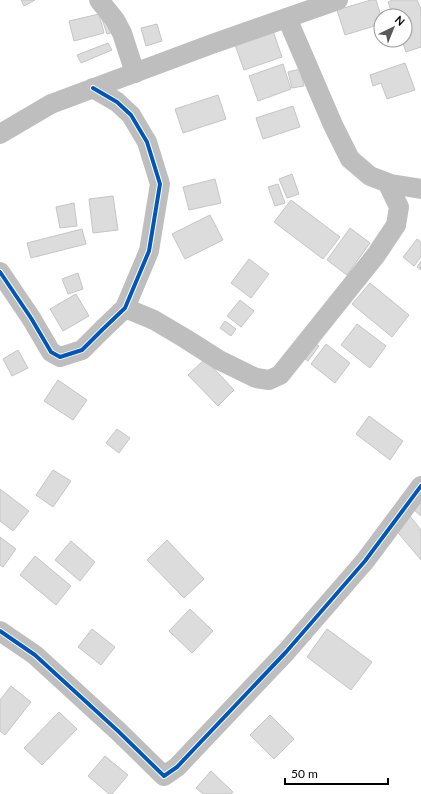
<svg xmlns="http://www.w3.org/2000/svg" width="421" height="794" font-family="Lato,sans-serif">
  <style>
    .building { fill: #dcdcdc; stroke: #c5c5c5 }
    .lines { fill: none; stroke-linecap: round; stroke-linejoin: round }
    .minor { stroke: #bebebe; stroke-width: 20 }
    .cycleway-casing { stroke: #fff; stroke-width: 6 }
    .cycleway { stroke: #0057b8; stroke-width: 4 }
  </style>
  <rect width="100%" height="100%" fill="#fff"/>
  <g class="building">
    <polygon points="21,0 35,0 24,6"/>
    <polygon points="371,0 376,0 381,16 381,24 345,35 337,10"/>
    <polygon points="392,0 417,0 421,9 421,47 406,52 402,40 405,40 405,16 393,16 388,2"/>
    <polygon points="99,14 104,33 74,41 69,21"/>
    <polygon points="102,19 115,32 107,34"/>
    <polygon points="157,24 162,41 146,46 141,28"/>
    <polygon points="273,31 282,57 244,70 235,45"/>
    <polygon points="108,43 112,50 81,63 77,55"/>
    <polygon points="405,63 415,90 387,99 381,83 373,86 370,75"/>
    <polygon points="283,64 291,89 258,101 249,76"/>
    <polygon points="300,69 304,86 292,88 288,72"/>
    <polygon points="218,95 226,119 183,133 175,109"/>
    <polygon points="293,106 300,127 263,139 256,118"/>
    <polygon points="292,174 299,194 287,198 279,179"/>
    <polygon points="215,179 221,203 189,210 183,187"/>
    <polygon points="278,184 285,203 275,206 268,187"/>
    <polygon points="113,196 118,230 93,233 89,199"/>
    <polygon points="291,200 340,237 323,259 274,222"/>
    <polygon points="74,203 77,226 60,228 56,207"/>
    <polygon points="210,215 223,240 185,259 172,234"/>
    <polygon points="350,228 370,243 347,275 327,260"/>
    <polygon points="82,229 86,244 31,258 27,243"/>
    <polygon points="417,239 421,242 421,257 414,266 403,257"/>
    <polygon points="249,259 269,274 251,298 231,283"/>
    <polygon points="421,261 421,270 417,267"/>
    <polygon points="78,273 83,289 68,294 62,279"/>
    <polygon points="370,283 409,315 392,337 352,304"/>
    <polygon points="76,294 89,316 63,331 50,309"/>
    <polygon points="240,300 254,311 241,327 227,316"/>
    <polygon points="225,321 236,329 231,336 220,328"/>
    <polygon points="357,324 386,346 370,368 341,345"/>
    <polygon points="311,341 319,346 308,361 301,356"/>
    <polygon points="326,344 350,363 335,383 311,364"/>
    <polygon points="18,350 28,368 12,376 3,359"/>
    <polygon points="205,359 234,390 218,406 188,375"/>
    <polygon points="58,380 87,400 73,420 44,401"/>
    <polygon points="369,416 403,441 390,460 356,434"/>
    <polygon points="117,429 130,438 119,453 106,443"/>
    <polygon points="53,470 71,481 53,507 36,495"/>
    <polygon points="0,489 29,511 13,531 0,521"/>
    <polygon points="421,502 421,516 414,510"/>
    <polygon points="409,515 421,530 421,560 394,528"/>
    <polygon points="0,537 16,549 3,567 0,565"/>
    <polygon points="167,540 204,579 184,598 147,560"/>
    <polygon points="71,541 95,562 80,581 55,560"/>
    <polygon points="35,556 71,586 56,605 20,575"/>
    <polygon points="190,609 213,631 192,653 169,631"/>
    <polygon points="92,629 115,647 101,665 78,647"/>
    <polygon points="327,629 372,662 351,690 307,657"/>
    <polygon points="11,686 31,702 5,735 0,731 0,700"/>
    <polygon points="59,712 77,729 42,765 24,748"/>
    <polygon points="270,715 294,739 274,759 250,735"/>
    <polygon points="105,756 128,775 112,794 109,794 88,776"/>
    <polygon points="211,771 233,792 231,794 203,794 196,788"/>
  </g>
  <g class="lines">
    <g class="minor">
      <polyline points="99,0 115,20 122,33 135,73"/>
      <polyline points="287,18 333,125 350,159 370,176 391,184 421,189"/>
      <polyline points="0,134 51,104 212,44 338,0"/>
      <polyline points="0,272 31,318 51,352 60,357 82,350 102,330 125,308 149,251 160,184 147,142 131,115 117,102 93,88"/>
      <polyline points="125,308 154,320 186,339 219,360 256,378 269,380 280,375 376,255 396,225 399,207 388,184"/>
      <polyline points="0,631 35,655 118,731 164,776 177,767 286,652 365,561 421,486"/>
    </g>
    <defs>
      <g id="cycleway">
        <polyline points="0,272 31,318 51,352 60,357 82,350 102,330 125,308 149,251 160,184 147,142 131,115 117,102 93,88"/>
        <polyline points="0,631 35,655 118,731 164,776 177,767 286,652 365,561 421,486"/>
      </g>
    </defs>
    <use href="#cycleway" class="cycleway-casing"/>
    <use href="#cycleway" class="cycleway"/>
  </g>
  <g transform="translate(393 28) rotate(43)"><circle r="19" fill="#ffffff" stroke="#999999"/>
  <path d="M0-3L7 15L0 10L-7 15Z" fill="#595959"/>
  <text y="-6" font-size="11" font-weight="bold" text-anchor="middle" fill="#000000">N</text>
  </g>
  <path d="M285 778v6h103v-6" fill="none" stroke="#000000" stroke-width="2"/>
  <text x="291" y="778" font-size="12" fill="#000000" stroke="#ffffff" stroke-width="3" paint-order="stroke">50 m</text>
</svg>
